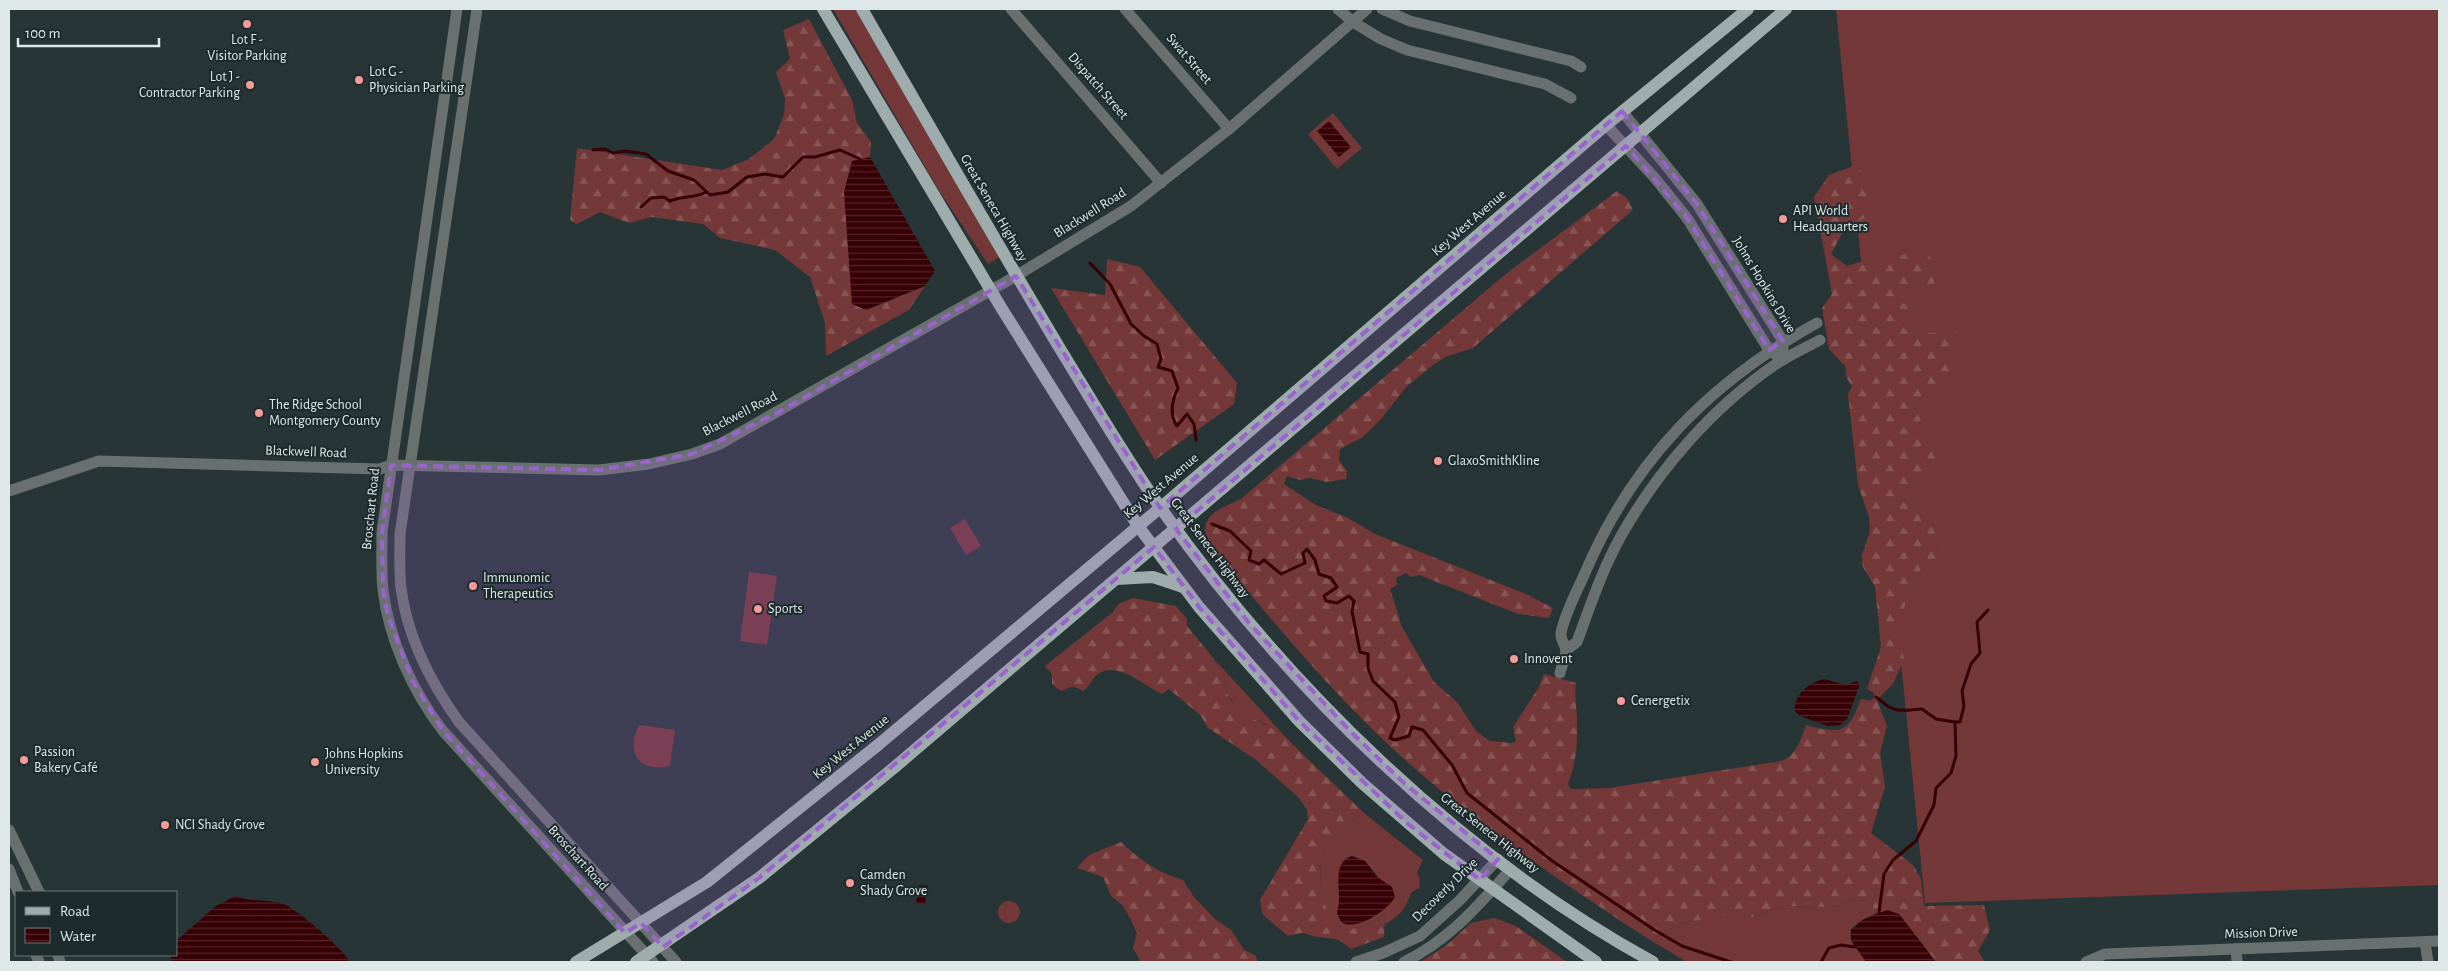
<svg xmlns="http://www.w3.org/2000/svg" width="2448" height="971" font-family="'Alegreya Sans',sans-serif">
  <style>
    .grass { fill: #733837; fill-rule: evenodd }
    .forest { fill: url(#forest-firs) }
    .water { fill: url(#water-rules) }
    .lines { fill: none; stroke-linecap: round; stroke-linejoin: round }
    .stream { stroke: #360005; stroke-width: 3 }
    .minor { stroke: #697070; stroke-width: 11 }
    .major { stroke: #9eacad; stroke-width: 12 }
    .marked { fill: #9964cc; fill-opacity: 0.2; stroke: #9964cc; stroke-width: 4; stroke-dasharray: 10 6; stroke-linejoin: round }
    .poi-dot { fill: #f59b98; stroke: #1d2b2d; stroke-width: 2 }
    .labels { text-anchor: middle; dominant-baseline: central; stroke-width: 4; stroke-linejoin: round; paint-order: stroke }
    .poi-label { font-size: 14px; fill: #dfe8e9; stroke: #1d2b2d; text-anchor: start }
    .street-label { font-size: 14px; fill: #dfe8e9; stroke: #1d2b2d }
  </style>
  <defs>
    <pattern id="forest-firs" width="22" height="20" patternUnits="userSpaceOnUse" patternTransform="scale(1.25)"><rect width="22" height="20" fill="#733837"/><path d="M5 1l3.5 6h-7zM16 11l3.5 6h-7z" fill="#865554"/></pattern>
    <pattern id="water-rules" width="6" height="5" patternUnits="userSpaceOnUse" patternTransform="scale(1.25)"><rect width="6" height="5" fill="#360005"/><path d="M0 2.5h6" fill="none" stroke="#532529"/></pattern>
  </defs>
  <rect width="100%" height="100%" fill="#273537"/>
  <g class="grass">
    <polygon points="833,9 856,9 1000,257 988,264 938,189"/>
    <polygon points="1836,9 2439,9 2439,885 1925,903"/>
    <polygon points="1333,113 1362,148 1337,169 1308,134"/>
    <polygon points="965,519 981,546 966,555 950,528"/>
    <polygon points="749,572 777,576 767,645 740,641"/>
    <polygon points="1215,660 1293,745 1266,724 1245,716 1235,706 1227,693 1224,675"/>
    <path d="M639,725L675,730L670,766C640,773 625,753 639,725Z"/>
    <path d="M1364,813L1423,860L1417,873L1420,880L1419,888L1411,893C1406,908 1400,916 1385,924V914L1365,926L1346,930L1332,923C1312,875 1315,840 1364,813ZM1365,861L1382,881L1342,922L1337,914L1341,898L1338,882Z"/>
    <path d="M1858,897L1871,904L1876,913C1862,922 1842,925 1854,946C1858,952 1863,956 1866,962H1687L1650,940L1680,924L1723,914L1753,917L1785,905L1812,908L1838,906Z"/>
    <circle cx="1009" cy="912" r="11"/>
  </g>
  <g class="forest">
    <polygon points="809,19 852,100 857,123 871,142 870,157 852,161 866,310 925,286 909,310 826,356 825,323 810,277 775,250 720,238 703,224 651,217 629,223 600,212 577,224 570,220 577,148 722,170 749,159 774,139 784,115 785,99 776,72 790,59 783,30"/>
    <path d="M1856,165L1872,189L1873,214L1845,228L1831,254L1847,266L1866,260L1885,267L1899,256L1919,249L1936,262L1934,284H1915L1900,294L1902,303L1910,306L1917,334L1941,332L1956,316L1955,375C1939,392 1910,411 1924,436C1930,448 1934,443 1936,460L1917,482L1913,498L1920,514L1936,522L1941,537L1944,560L1921,569L1907,598L1899,628L1904,660L1893,684L1877,700L1887,726L1880,753L1885,787L1871,833L1913,865L1921,879L1924,906L1984,905L1990,930L1978,951L1985,962H1936L1899,914L1876,913L1871,904L1858,897L1838,906L1812,908L1785,905L1753,917L1723,915L1680,924L1650,940C1573,890 1497,839 1427,779C1361,724 1304,658 1249,593C1239,581 1204,543 1205,528C1207,510 1229,506 1242,498L1507,273L1617,191L1627,198L1633,210L1473,348L1445,357L1433,365L1407,386L1381,419L1363,437L1340,449L1339,460L1347,471L1346,479L1327,482L1309,478L1300,480L1287,476L1284,484L1316,505L1348,518L1375,534L1526,594L1553,608L1549,618L1518,614L1419,575L1411,577L1406,573L1396,578L1397,585L1390,589L1402,627L1434,682L1457,702L1476,731L1490,741L1512,743L1516,741L1513,727L1539,687L1544,674L1576,683C1574,696 1577,708 1577,722C1578,743 1576,764 1568,784L1571,789L1609,788L1781,761C1796,756 1801,739 1806,725C1841,734 1848,734 1861,699L1870,701L1874,698V693L1867,689L1881,647L1875,587L1862,565V555L1870,531L1869,517L1858,485L1848,394L1852,386L1847,379L1845,366L1829,349L1822,308L1832,294L1814,197L1829,175Z"/>
    <polygon points="1107,259 1140,267 1237,383 1234,404 1155,460 1051,288 1105,295"/>
    <path d="M1133,598L1176,606L1187,619V626C1199,641 1213,656 1223,673C1226,679 1225,686 1227,692C1233,710 1249,717 1264,724C1271,726 1276,733 1284,736L1364,813C1315,840 1312,875 1332,923L1346,930L1365,926L1385,914L1384,937L1351,949C1335,936 1338,940 1319,937C1301,934 1308,930 1288,936L1263,915L1260,900L1308,819L1307,810L1299,798L1255,759L1208,728L1201,716L1169,689L1162,694C1145,686 1117,660 1098,674C1093,677 1091,685 1083,691L1073,686L1061,691L1052,684V674L1045,666L1113,612L1118,604Z"/>
    <path d="M1121,842C1142,861 1156,872 1183,880L1194,897L1215,919L1231,930L1244,950L1255,955L1258,962H1141L1133,948L1137,933L1130,918L1123,906L1111,896L1103,877L1077,868L1089,855Z"/>
    <polygon points="1494,918 1516,926 1567,962 1421,962 1448,944 1471,923"/>
  </g>
  <g class="water">
    <polygon points="1329,121 1351,147 1339,157 1317,131"/>
    <polygon points="870,157 935,271 925,286 866,310 852,304 844,192 852,161"/>
    <path d="M1824,679L1846,685L1857,681L1860,684L1847,719L1840,725L1828,726L1800,716L1795,711C1793,695 1810,682 1824,679Z"/>
    <path d="M1352,856L1365,861L1377,877L1392,887L1395,897C1388,910 1356,932 1341,922L1337,912C1344,893 1329,863 1352,856Z"/>
    <polygon points="919,884 928,886 925,904 916,903"/>
    <path d="M235,896C252,902 264,899 280,903C294,905 344,950 350,962H171V955H176V941L216,906Z"/>
    <polygon points="1887,910 1899,914 1936,962 1866,962 1851,940 1851,930 1864,919"/>
  </g>
  <g class="lines">
    <g class="stream">
      <polyline points="593,150 605,149 613,153 624,151 646,154 668,171 694,180 710,195 728,192 747,177 765,174 783,177 803,157 815,157 840,150 860,159"/>
      <path d="M641,207L651,198L664,197L670,201C683,196 694,198 707,192"/>
      <path d="M1090,263L1110,284L1131,324L1144,336L1157,344L1161,359L1158,367L1172,371L1178,388C1172,400 1169,415 1177,426L1187,414L1194,424L1196,440"/>
      <polyline points="1212,524 1230,531 1251,551 1249,560 1259,564 1264,560 1281,574 1305,563 1303,553 1307,549 1315,560 1319,574 1331,578 1337,587 1324,596 1326,601 1337,603 1349,596 1354,601 1352,611 1360,652 1368,654 1368,668 1373,681 1395,702 1399,717 1390,738 1395,740 1409,736 1412,727 1423,730 1452,765 1467,793 1551,860 1653,929 1682,946 1731,962"/>
      <path d="M1876,697C1881,700 1884,704 1889,707C1900,713 1911,709 1922,709L1936,719L1955,722"/>
      <polyline points="1879,912 1884,874 1893,860 1916,841 1934,805 1936,788 1951,773 1956,756 1955,722 1960,722 1964,706 1962,691 1971,664 1980,653 1977,622 1988,610"/>
      <polyline points="1821,962 1829,948 1841,945 1855,947"/>
    </g>
    <g class="minor">
      <path d="M457,9L382,532C382,552 381,571 383,590C389,640 413,692 443,731L653,962"/>
      <path d="M477,9L400,534C400,552 399,570 401,588C407,636 431,683 459,722L676,962"/>
      <polyline points="1011,9 1161,183"/>
      <polyline points="1125,9 1229,129"/>
      <polyline points="1338,9 1353,22 1381,39 1407,50 1545,84 1571,98"/>
      <polyline points="1382,9 1410,21 1571,61 1581,67"/>
      <polyline points="1622,111 1697,204 1783,341 1783,349"/>
      <polyline points="1606,125 1654,177 1687,218 1769,350 1783,360"/>
      <polyline points="9,491 99,461 343,468 380,469 391,465 599,470 649,464 692,454 720,444 1016,276 1131,206 1229,129 1367,9"/>
      <path d="M1566,650L1577,642C1590,606 1603,568 1621,536C1658,470 1713,407 1776,364C1790,355 1805,348 1820,340"/>
      <path d="M1560,673C1562,666 1565,658 1566,651C1566,645 1560,640 1561,633C1565,613 1576,593 1585,573C1633,460 1710,382 1817,323"/>
      <polyline points="9,830 39,892"/>
      <polyline points="9,869 18,892"/>
      <polyline points="2425,942 2428,962"/>
      <polyline points="2236,949 2237,962"/>
      <polyline points="36,955 39,962"/>
      <polyline points="58,955 60,962"/>
      <polyline points="1356,962 1383,953 1420,936 1460,900 1498,859"/>
      <path d="M1404,962C1449,940 1477,907 1510,870"/>
      <polyline points="2086,962 2105,954 2439,941"/>
    </g>
    <g class="major">
      <polyline points="823,9 1002,309 1138,526 1199,607 1299,721 1362,783 1444,854 1596,962"/>
      <path d="M862,9C927,122 992,235 1059,347C1092,401 1124,456 1160,507C1286,686 1460,856 1653,962"/>
      <polyline points="1116,579 1153,577 1183,587"/>
      <polyline points="576,962 707,882 878,745 1160,508 1606,125 1748,9"/>
      <polyline points="636,962 759,878 896,766 1786,9"/>
    </g>
  </g>
  <path class="marked" d="M1622,111L1697,204L1783,341L1769,350L1687,218L1626,146L1176,529L1249,623L1352,733L1405,784L1498,859L1480,880L1408,824L1299,721L1199,607L1154,547L759,878L663,947L641,923L625,933L443,731L412,680L388,616L383,591L382,532L391,465L599,470L692,454L777,413L1016,276L1160,508Z"/>
  <g class="poi-dot">
    <circle cx="247" cy="24" r="5"/>
    <circle cx="359" cy="80" r="5"/>
    <circle cx="250" cy="85" r="5"/>
    <circle cx="1783" cy="219" r="5"/>
    <circle cx="259" cy="413" r="5"/>
    <circle cx="1438" cy="461" r="5"/>
    <circle cx="473" cy="586" r="5"/>
    <circle cx="758" cy="609" r="5"/>
    <circle cx="1514" cy="659" r="5"/>
    <circle cx="1621" cy="701" r="5"/>
    <circle cx="24" cy="760" r="5"/>
    <circle cx="315" cy="762" r="5"/>
    <circle cx="165" cy="825" r="5"/>
    <circle cx="850" cy="883" r="5"/>
  </g>
  <g class="labels">
    <g class="poi-label">
      <text x="247" y="40" text-anchor="middle">Lot F -<tspan x="247" dy="16">Visitor Parking</tspan></text>
      <text x="369" y="72">Lot G -<tspan x="369" dy="16">Physician Parking</tspan></text>
      <text x="240" y="77" text-anchor="end">Lot J -<tspan x="240" dy="16">Contractor Parking</tspan></text>
      <text x="1793" y="211">API World<tspan x="1793" dy="16">Headquarters</tspan></text>
      <text x="269" y="405">The Ridge School<tspan x="269" dy="16">Montgomery County</tspan></text>
      <text x="1448" y="461">GlaxoSmithKline</text>
      <text x="483" y="578">Immunomic<tspan x="483" dy="16">Therapeutics</tspan></text>
      <text x="768" y="609">Sports</text>
      <text x="1524" y="659">Innovent</text>
      <text x="1631" y="701">Cenergetix</text>
      <text x="34" y="752">Passion<tspan x="34" dy="16">Bakery Café</tspan></text>
      <text x="325" y="754">Johns Hopkins<tspan x="325" dy="16">University</tspan></text>
      <text x="175" y="825">NCI Shady Grove</text>
      <text x="860" y="875">Camden<tspan x="860" dy="16">Shady Grove</tspan></text>
    </g>
    <g class="street-label">
      <text transform="translate(1189 59) rotate(49)">Swat Street</text>
      <text transform="translate(1098 86) rotate(49)">Dispatch Street</text>
      <text transform="translate(994 208) rotate(60)">Great Seneca Highway</text>
      <text transform="translate(1090 213) rotate(-32)">Blackwell Road</text>
      <text transform="translate(1469 223) rotate(-41)">Key West Avenue</text>
      <text transform="translate(1764 285) rotate(59)">Johns Hopkins Drive</text>
      <text transform="translate(740 414) rotate(-27)">Blackwell Road</text>
      <text transform="translate(306 452) rotate(2)">Blackwell Road</text>
      <text transform="translate(1161 486) rotate(-40)">Key West Avenue</text>
      <text transform="translate(371 509) rotate(-84)">Broschart Road</text>
      <text transform="translate(1210 548) rotate(53)">Great Seneca Highway</text>
      <text transform="translate(851 747) rotate(-39)">Key West Avenue</text>
      <text transform="translate(1490 833) rotate(38)">Great Seneca Highway</text>
      <text transform="translate(578 858) rotate(48)">Broschart Road</text>
      <text transform="translate(1445 890) rotate(-44)">Decoverly Drive</text>
      <text transform="translate(2261 933) rotate(-2)">Mission Drive</text>
    </g>
  </g>
  <rect width="2448" height="971" fill="none" stroke="#dfe8e9" stroke-width="20"/>
  <rect x="15" y="891" width="162" height="65" fill="#1d2b2d" stroke="#6b7778"/>
  <rect x="25" y="907" width="25" height="8" fill="#9eacad" stroke="#6b7778"/>
  <text x="60" y="916" font-size="15" fill="#dfe8e9">Road</text>
  <rect x="25" y="928" width="25" height="15" fill="url(#water-rules)" stroke="#6b7778"/>
  <text x="60" y="941" font-size="15" fill="#dfe8e9">Water</text>
  <path d="M18 38v8h141v-8" fill="none" stroke="#dfe8e9" stroke-width="2.5"/>
  <text x="25" y="38" font-size="15" fill="#dfe8e9" stroke="#1d2b2d" stroke-width="4" paint-order="stroke">100 m</text>
</svg>
